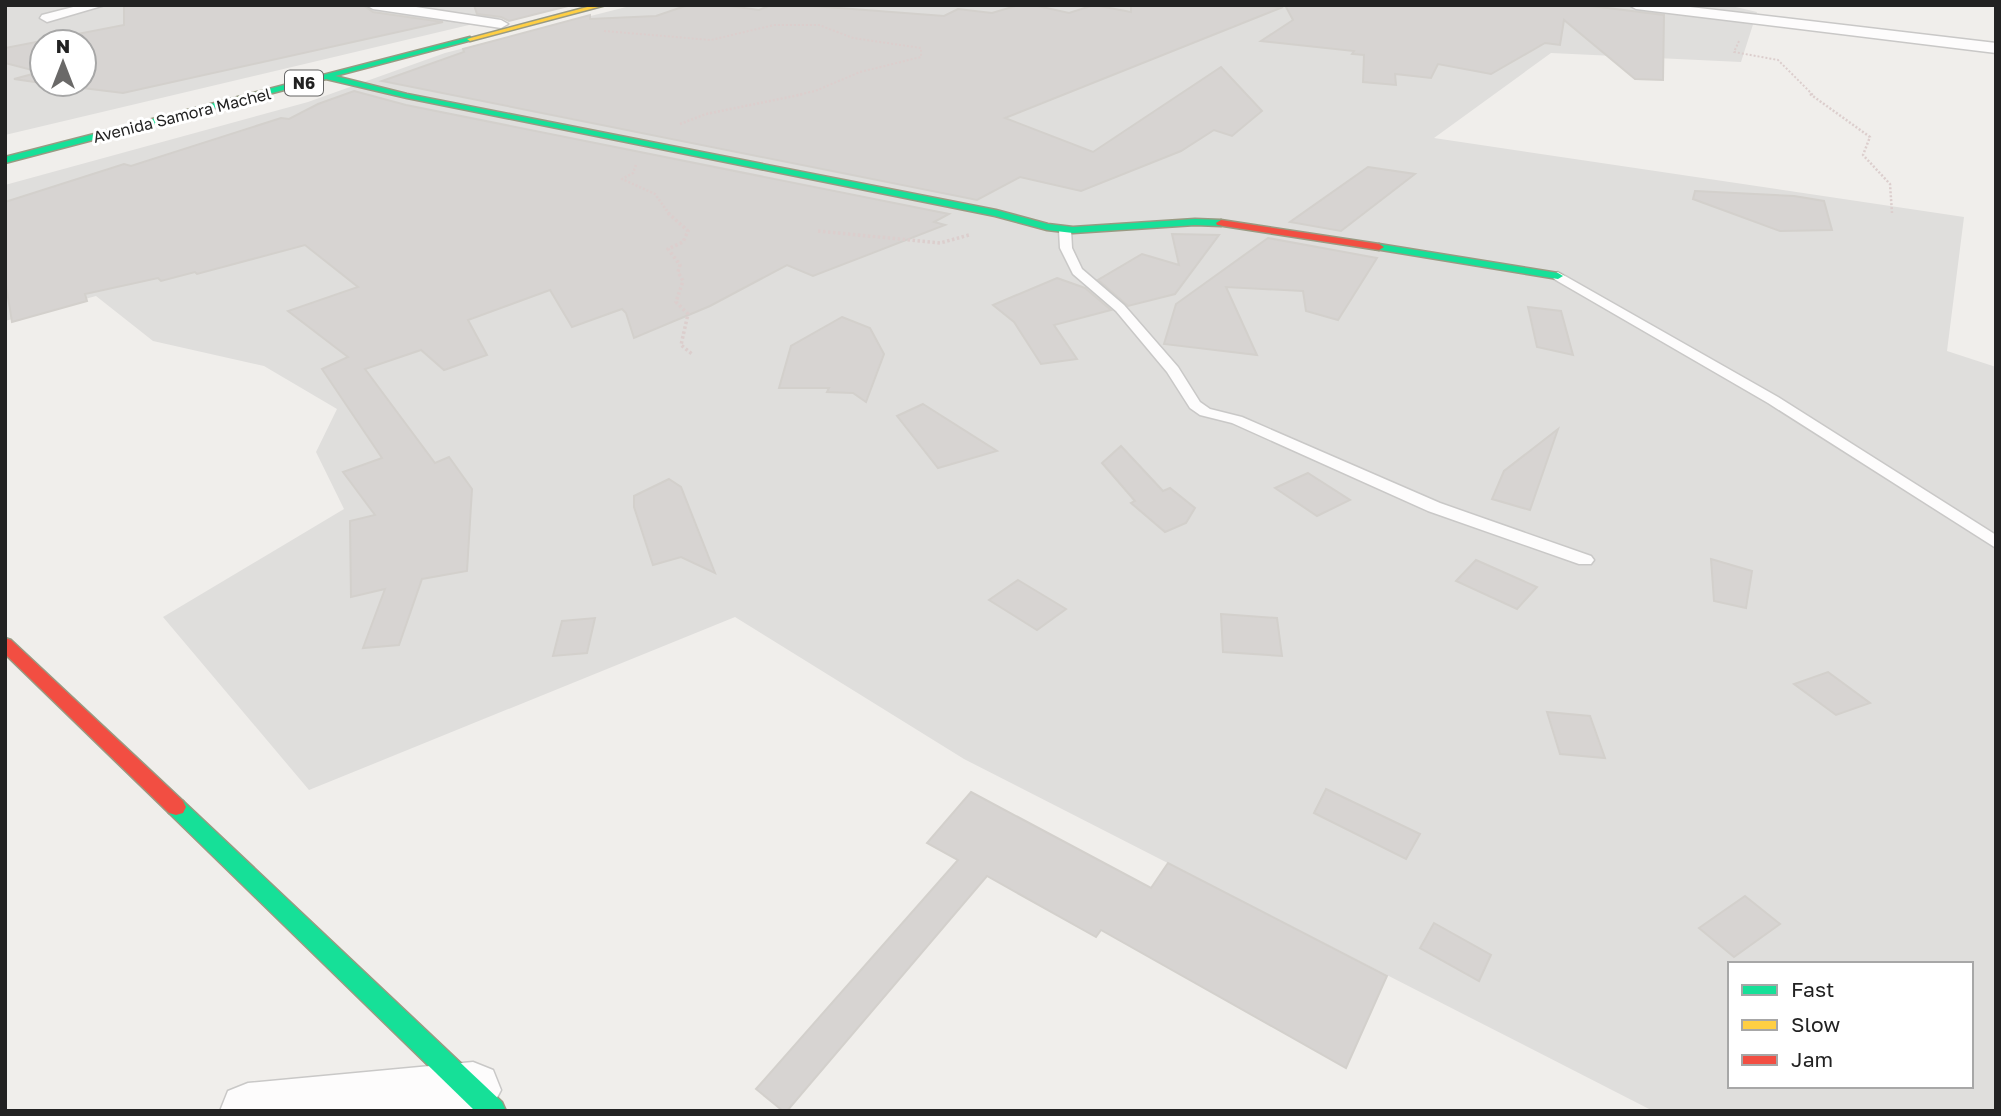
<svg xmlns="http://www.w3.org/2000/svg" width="2001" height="1116" font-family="'Golos Text',sans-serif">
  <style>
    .residential { fill: #dfdedc; fill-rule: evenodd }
    .building { fill: #d7d4d2; stroke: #d3d0cc; stroke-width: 2 }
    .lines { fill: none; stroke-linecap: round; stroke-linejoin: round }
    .lane-casing { stroke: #c9c8c7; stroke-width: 3 }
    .street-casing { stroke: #c9c8c7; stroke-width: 3 }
    .fast-casing { stroke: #999a82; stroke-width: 3 }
    .slow-casing { stroke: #999a82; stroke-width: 3 }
    .jam-casing { stroke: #999a82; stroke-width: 3 }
    .path-far2 { stroke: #dccecd; stroke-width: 2; stroke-dasharray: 2 2; stroke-linecap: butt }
    .path-far1 { stroke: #dccecd; stroke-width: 2.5; stroke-dasharray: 2 2; stroke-linecap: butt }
    .path { stroke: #dccecd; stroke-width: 3.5; stroke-dasharray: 2.5 2.5; stroke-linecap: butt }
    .lane { fill: #fdfcfc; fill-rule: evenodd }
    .street { fill: #fdfcfc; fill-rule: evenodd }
    .fast { fill: #16e098; fill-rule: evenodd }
    .slow { fill: #ffcf43; fill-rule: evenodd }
    .jam { fill: #f24e42; fill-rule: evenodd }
    .labels { text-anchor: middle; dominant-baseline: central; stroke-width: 6; stroke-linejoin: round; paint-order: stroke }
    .shield { fill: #fff; stroke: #646464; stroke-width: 2 }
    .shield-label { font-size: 16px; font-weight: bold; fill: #222 }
    .far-street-label { font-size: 16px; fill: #222; stroke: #fff }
  </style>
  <rect width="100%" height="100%" fill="#f0eeeb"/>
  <g class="residential">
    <path d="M5,5H539L545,7L5,135ZM42,42H84V84H42Z"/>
    <path d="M634,5H1727L1757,12L1741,62L1551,53L1434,138L1964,217L1947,351L1996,367V1111H1653L964,759L735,617L309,790L163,617L344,509L316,452L337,409L264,366L153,341L96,296L5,321V185L308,102L445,53ZM1730,964H1971V1086H1730Z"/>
  </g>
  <g class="building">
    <polygon points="124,5 363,5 373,12 443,22 123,93 50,84 84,84 84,42 42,42 42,83 14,79 40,72 5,63 5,48 124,25"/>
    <polygon points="474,5 572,5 509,21 501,17 477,14"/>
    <polygon points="688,5 722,5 759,10 771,5 800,5 944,16 958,9 992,13 1019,5 1033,5 1069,13 1094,5 1131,12 1131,5 1283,7 1005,118 1093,152 1221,67 1262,111 1232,136 1214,130 1181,151 1081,191 1020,177 977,200 382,81 464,52 463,49 590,15 590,19 656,16"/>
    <polygon points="1285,5 1583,5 1664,15 1663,80 1635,79 1564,20 1560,45 1545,43 1491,74 1438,64 1431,78 1395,74 1396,85 1363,82 1364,55 1352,54 1354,51 1261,41 1293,20"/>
    <polygon points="354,91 406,105 949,214 934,222 945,225 813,276 787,265 710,306 634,338 626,313 622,309 572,327 550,290 468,320 487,355 444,370 421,350 365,369 435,463 449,457 472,489 467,571 422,579 399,645 363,648 385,589 351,597 350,521 375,515 343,472 382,458 322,369 348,357 288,311 358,287 305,245 197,274 195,272 161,281 158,278 85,294 87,301 12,322 5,279 5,202 124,164 131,166 281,118 289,119 318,104"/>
    <polygon points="1368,167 1415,174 1341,231 1290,222"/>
    <polygon points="1695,191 1794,196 1824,201 1832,230 1780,231 1693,199"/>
    <polygon points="1172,234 1219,235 1175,294 1128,306 1098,280 1142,254 1179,265"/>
    <polygon points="1268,238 1377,258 1338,320 1306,311 1303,291 1226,287 1257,355 1164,344 1176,304"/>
    <polygon points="1057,278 1085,288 1111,310 1054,325 1077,359 1041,364 1014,322 993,305"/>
    <polygon points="1528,307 1561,311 1573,355 1537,347"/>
    <polygon points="842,317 870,328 884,354 866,402 853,393 827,392 829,388 779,388 791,346"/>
    <polygon points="923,404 997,451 938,468 897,416"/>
    <polygon points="1558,429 1530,510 1492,499 1504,471"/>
    <polygon points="1121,446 1163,491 1170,488 1195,508 1186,523 1165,532 1131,503 1135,501 1102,463"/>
    <polygon points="1308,473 1350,500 1317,516 1275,488"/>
    <polygon points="669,479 681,487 715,573 681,557 653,565 634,507 634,496"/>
    <polygon points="1711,559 1752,571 1746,608 1714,601"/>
    <polygon points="1476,560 1537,587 1517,609 1456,581"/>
    <polygon points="1018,580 1066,609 1037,630 989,600"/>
    <polygon points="1221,614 1277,618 1282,656 1223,652"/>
    <polygon points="595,618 587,653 553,656 562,621"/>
    <polygon points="1828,672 1870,703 1836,715 1794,684"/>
    <polygon points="1547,712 1590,716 1605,758 1560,754"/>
    <polygon points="1326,789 1420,834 1406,859 1314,813"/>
    <polygon points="971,792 1151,888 1168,863 1387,976 1346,1068 1101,930 1096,937 987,876 787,1111 783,1111 756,1089 958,860 927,843"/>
    <polygon points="1745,896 1780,924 1734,957 1699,928"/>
    <polygon points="1434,923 1491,955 1479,981 1420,948"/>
  </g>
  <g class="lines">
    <defs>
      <g id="lane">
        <polygon points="1065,227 1071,230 1072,248 1082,269 1124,305 1178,367 1200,402 1210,409 1242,417 1440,503 1591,556 1594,560 1591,564 1579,564 1428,511 1232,423 1200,415 1190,408 1167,372 1116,311 1073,274 1060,248 1059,230"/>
        <polygon points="1558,272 1778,397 1996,535 1996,548 1768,403 1554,279 1552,276"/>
      </g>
      <g id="street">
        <polygon points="81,5 105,5 47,22 40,18 42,15"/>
        <polygon points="366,5 403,5 501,20 508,24 501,28 373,9"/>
        <polygon points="1629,5 1673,5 1996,43 1996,53 1636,9"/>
        <polygon points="473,1062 493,1070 501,1090 490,1111 220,1111 228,1091 248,1083"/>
      </g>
      <g id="fast">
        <polygon points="470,37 472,40 335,76 407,94 996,210 1048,224 1073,227 1195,219 1221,220 1226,223 1221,226 1195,225 1073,233 1047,230 995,216 407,98 326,79 5,163 5,157"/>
        <polygon points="1379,244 1558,273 1563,276 1558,279 1375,249 1374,247"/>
        <polygon points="176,799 183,801 502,1102 506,1111 475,1111 169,813 166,807 169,801"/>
      </g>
      <polygon id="slow" points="595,5 606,5 470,41 467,39"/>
      <g id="jam">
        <polygon points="1221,220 1379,244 1384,247 1379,250 1217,225 1216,223"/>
        <polygon points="5,638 11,640 183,801 186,807 183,813 176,815 169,813 5,654"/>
      </g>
    </defs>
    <use href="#lane" class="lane-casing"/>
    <use href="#street" class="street-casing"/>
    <use href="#fast" class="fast-casing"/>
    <use href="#slow" class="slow-casing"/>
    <use href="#jam" class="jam-casing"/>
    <g class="path-far2">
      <polyline points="604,31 711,40 774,25 819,25 853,38 921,48 921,57 860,72 815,91 797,95"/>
      <polyline points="1739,41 1734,52 1778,60 1813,95"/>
    </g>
    <g class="path-far1">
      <polyline points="1810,94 1870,137 1863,155 1890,184 1892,213"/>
      <polyline points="680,124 706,114 804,94"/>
      <polyline points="636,165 633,173 622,179 655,194 670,215"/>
    </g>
    <g class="path">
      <polyline points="668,213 688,231 683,242 668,249 680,265 678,272 683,281 676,302 688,314 681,345 692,354"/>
      <polyline points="818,231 940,243 969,235"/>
    </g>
    <use href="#lane" class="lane"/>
    <use href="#street" class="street"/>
    <use href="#fast" class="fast"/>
    <use href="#slow" class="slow"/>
    <use href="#jam" class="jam"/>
  </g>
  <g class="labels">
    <rect class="shield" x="285" y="70.5" width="38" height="25" rx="5"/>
    <g class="shield-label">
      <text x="304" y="83">N6</text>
    </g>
    <g class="far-street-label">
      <text transform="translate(182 115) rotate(-14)">Avenida Samora Machel</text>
    </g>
  </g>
  <rect width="2001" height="1116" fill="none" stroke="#222222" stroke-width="14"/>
  <rect x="1728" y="962" width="245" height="126" fill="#ffffff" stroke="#a7a7a7" stroke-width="2"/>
  <rect x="1742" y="985" width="35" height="10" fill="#16e098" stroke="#a7a7a7" stroke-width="2"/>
  <text x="1791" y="997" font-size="21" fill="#222222">Fast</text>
  <rect x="1742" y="1020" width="35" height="10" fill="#ffcf43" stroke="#a7a7a7" stroke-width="2"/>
  <text x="1791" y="1032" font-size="21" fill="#222222">Slow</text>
  <rect x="1742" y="1055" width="35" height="10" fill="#f24e42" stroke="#a7a7a7" stroke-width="2"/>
  <text x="1791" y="1067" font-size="21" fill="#222222">Jam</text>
  <g transform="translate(63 63)"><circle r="33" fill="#ffffff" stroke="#a7a7a7" stroke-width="2"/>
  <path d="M0-5L12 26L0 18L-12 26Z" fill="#6a6968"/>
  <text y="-10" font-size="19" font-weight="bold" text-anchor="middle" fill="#222222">N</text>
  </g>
</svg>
